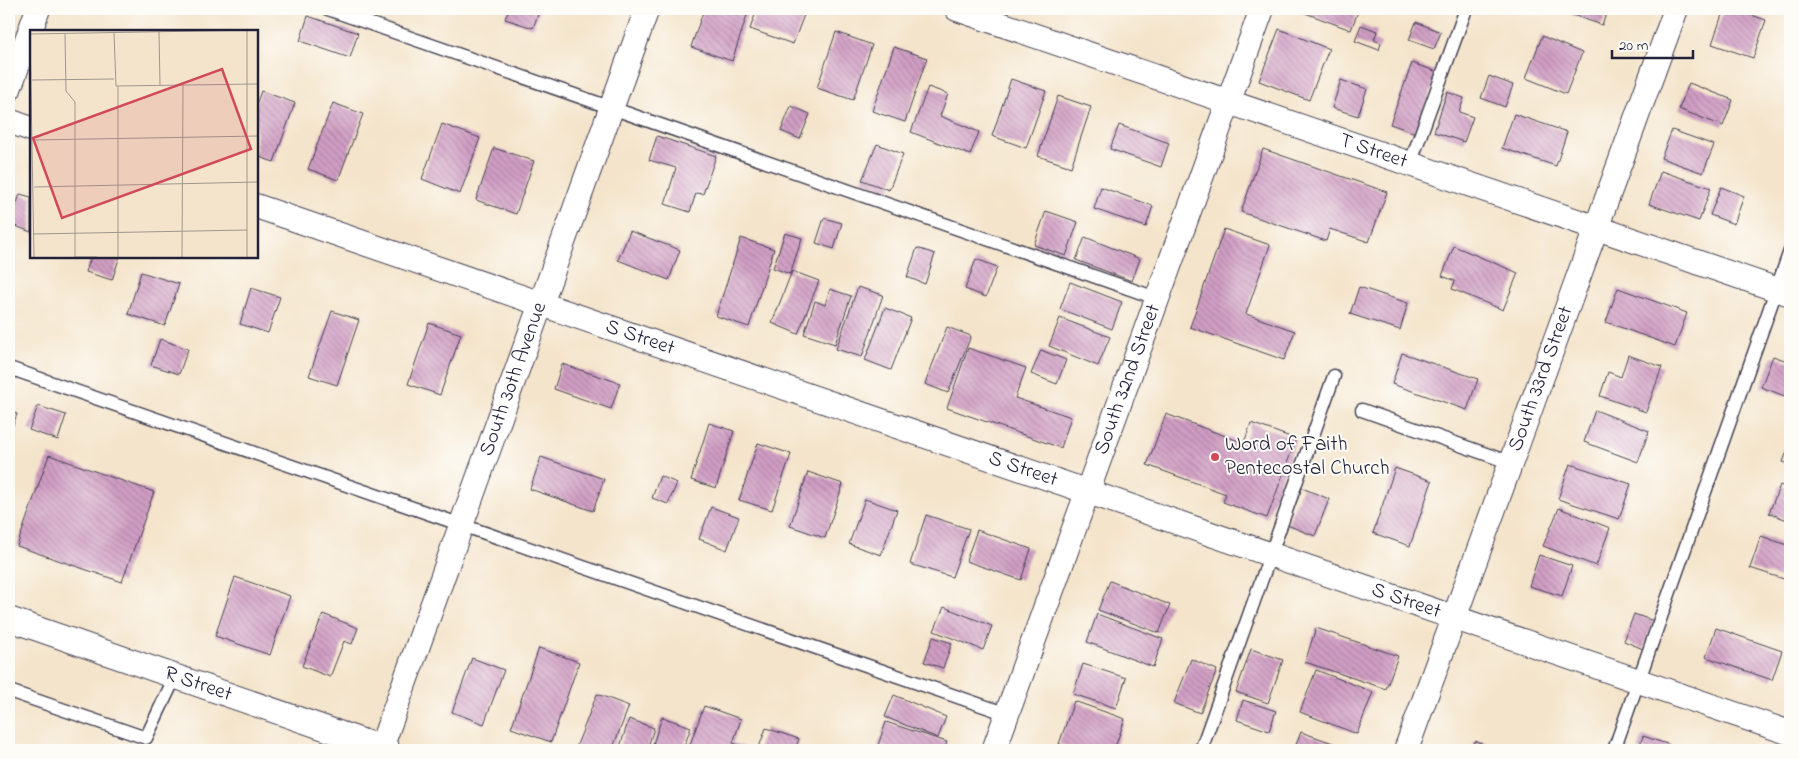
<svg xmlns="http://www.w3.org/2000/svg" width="1799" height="759" font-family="'Indie Flower',sans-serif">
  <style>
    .building { fill: url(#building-back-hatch) }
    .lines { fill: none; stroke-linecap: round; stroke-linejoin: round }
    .lane-casing { stroke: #423f51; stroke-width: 15 }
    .street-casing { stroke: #423f51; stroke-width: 26 }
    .lane { stroke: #fff; stroke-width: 12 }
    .street { stroke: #fff; stroke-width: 24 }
    .poi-dot { fill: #d1495b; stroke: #fdfcf7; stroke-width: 2 }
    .labels { text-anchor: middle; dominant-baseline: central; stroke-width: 4; stroke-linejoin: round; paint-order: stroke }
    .street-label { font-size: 21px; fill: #22223b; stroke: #fdfcf7 }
    .poi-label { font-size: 21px; fill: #22223b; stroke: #fdfcf7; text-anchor: start }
    .inset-road { fill: none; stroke: #a09691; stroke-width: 1 }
    .view { fill: #d1495b; fill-opacity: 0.15; stroke: #d1495b; stroke-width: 2.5 }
    .inset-edge { fill: none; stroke: #22223b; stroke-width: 2.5 }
  </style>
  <defs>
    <pattern id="building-back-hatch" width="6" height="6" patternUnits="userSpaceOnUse" patternTransform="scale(1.25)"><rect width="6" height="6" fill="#d19ec4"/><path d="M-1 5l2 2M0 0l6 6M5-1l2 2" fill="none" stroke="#a980a0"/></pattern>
  </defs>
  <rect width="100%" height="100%" fill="#fdfcf7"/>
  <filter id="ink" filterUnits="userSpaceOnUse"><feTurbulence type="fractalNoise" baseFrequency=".02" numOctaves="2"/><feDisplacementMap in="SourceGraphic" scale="10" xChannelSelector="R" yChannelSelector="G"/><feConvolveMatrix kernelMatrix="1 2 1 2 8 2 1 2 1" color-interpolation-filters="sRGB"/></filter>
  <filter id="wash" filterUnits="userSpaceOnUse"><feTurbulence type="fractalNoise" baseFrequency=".0096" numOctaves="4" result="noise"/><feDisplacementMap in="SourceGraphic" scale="20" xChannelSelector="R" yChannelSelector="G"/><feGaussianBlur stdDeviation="1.12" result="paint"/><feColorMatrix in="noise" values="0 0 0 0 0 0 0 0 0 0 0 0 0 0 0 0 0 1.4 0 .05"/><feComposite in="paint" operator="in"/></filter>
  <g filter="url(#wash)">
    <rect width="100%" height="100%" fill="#f4e4cb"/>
    <g id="blocks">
      <g class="building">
        <polygon points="509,9 540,9 533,28 505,19"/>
        <polygon points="704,9 749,9 732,61 691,47"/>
        <polygon points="757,9 795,9 805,12 793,44 750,29"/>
        <polygon points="1301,9 1359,9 1351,30 1300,11"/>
        <polygon points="1555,9 1608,9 1602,25"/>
        <polygon points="1724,9 1734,9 1766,20 1753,58 1712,44"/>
        <polygon points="308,16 358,33 350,58 300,41"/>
        <polygon points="1416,22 1441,32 1434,49 1409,40"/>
        <polygon points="1361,25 1377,31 1374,40 1381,43 1379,50 1355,41"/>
        <polygon points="1279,29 1329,49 1309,100 1259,81"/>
        <polygon points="836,32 872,45 853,100 817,88"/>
        <polygon points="1542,36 1582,53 1566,94 1526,78"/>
        <polygon points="894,47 927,58 905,122 872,111"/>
        <polygon points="1412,63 1438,72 1416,133 1390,124"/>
        <polygon points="1489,76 1513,85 1505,107 1481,98"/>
        <polygon points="1011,79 1046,91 1026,148 992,136"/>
        <polygon points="1341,80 1367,89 1358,116 1332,108"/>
        <polygon points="1689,83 1733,100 1723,126 1679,109"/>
        <polygon points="928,87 948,94 940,116 979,132 970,155 911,132"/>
        <polygon points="261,91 295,103 274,162 256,156 256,105"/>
        <polygon points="1447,92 1464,98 1459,112 1473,117 1464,142 1434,132"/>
        <polygon points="1058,96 1091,107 1071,167 1038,156"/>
        <polygon points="333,103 363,114 338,180 308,169"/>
        <polygon points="791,106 810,114 800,139 781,131"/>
        <polygon points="1514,114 1567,132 1556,166 1502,148"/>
        <polygon points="442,124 480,138 460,194 422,179"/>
        <polygon points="1119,125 1169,143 1161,167 1110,149"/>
        <polygon points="1672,130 1714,145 1703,173 1661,158"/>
        <polygon points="657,136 716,156 703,194 696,193 690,212 665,204 676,168 649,160"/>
        <polygon points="877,144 903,154 889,190 862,180"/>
        <polygon points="494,148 534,161 516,214 476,200"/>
        <polygon points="1263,149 1387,192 1369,242 1330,229 1326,241 1241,212"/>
        <polygon points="1661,171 1711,188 1699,221 1649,204"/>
        <polygon points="1101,187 1153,206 1146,227 1094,209"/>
        <polygon points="1721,187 1744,196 1734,224 1710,215"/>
        <polygon points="20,194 31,197 31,232 10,224"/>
        <polygon points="1046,211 1078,222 1066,256 1034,245"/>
        <polygon points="824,218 842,223 834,249 816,243"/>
        <polygon points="1224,229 1270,245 1246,314 1295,331 1284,360 1190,327"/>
        <polygon points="630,231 680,250 669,280 618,260"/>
        <polygon points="785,233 802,238 790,274 773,268"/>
        <polygon points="1085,237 1140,259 1132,281 1076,260"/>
        <polygon points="741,238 774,249 749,327 716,316"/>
        <polygon points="1454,246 1518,273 1503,310 1452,289 1455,281 1442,276"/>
        <polygon points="917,248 935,254 925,284 907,277"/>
        <polygon points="91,256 120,256 112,280 86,272"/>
        <polygon points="976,259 997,267 986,297 965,289"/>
        <polygon points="792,271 819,281 798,334 772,323"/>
        <polygon points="141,272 179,284 165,326 128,314"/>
        <polygon points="1070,282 1122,302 1112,329 1060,309"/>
        <polygon points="858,287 883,295 862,357 836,349"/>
        <polygon points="1359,287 1408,303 1400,330 1350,314"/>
        <polygon points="251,288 280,297 268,333 240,324"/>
        <polygon points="1618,288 1687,313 1675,347 1606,322"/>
        <polygon points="830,289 851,296 835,344 804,334 815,301 825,305"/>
        <polygon points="885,308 911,318 891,370 865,360"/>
        <polygon points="332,311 359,320 337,385 309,376"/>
        <polygon points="1060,318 1110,337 1098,366 1049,346"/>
        <polygon points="429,323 461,334 440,395 408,384"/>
        <polygon points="947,327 971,336 948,393 925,384"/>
        <polygon points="160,339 188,349 179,374 151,365"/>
        <polygon points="968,348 1026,368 1015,398 1071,417 1061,448 947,408"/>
        <polygon points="1041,350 1066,360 1057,384 1031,374"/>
        <polygon points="1402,353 1478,379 1467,410 1392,384"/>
        <polygon points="1628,355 1662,367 1646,412 1600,396 1608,372 1621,377"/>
        <polygon points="1773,356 1790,362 1790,398 1761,387"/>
        <polygon points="562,364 620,383 611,409 554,389"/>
        <polygon points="38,406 66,415 58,440 29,430"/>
        <polygon points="1595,410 1649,431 1638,462 1584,442"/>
        <polygon points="9,411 17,414 9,436"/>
        <polygon points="1166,414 1244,443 1251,423 1296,439 1267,518 1223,502 1226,494 1147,465"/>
        <polygon points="709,423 734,431 716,488 691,480"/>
        <polygon points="758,443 791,454 772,510 739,500"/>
        <polygon points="1790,443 1790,465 1783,462"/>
        <polygon points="49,455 154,492 122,582 17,546"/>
        <polygon points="541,457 604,479 593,511 530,489"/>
        <polygon points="1570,464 1631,484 1619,519 1558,499"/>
        <polygon points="1395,468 1432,481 1410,546 1373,533"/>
        <polygon points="808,472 843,484 825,538 790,526"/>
        <polygon points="660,476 677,483 668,504 652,498"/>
        <polygon points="1780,485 1790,489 1790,521 1769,513"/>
        <polygon points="1302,488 1329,499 1315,536 1287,525"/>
        <polygon points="865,499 897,510 881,555 849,544"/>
        <polygon points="711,507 739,517 727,550 699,539"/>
        <polygon points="1559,508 1610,528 1596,566 1543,546"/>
        <polygon points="926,515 969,529 952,577 910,564"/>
        <polygon points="977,530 1031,549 1021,580 966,561"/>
        <polygon points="1761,536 1790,546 1790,581 1750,568"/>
        <polygon points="1539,555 1572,566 1562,596 1529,586"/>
        <polygon points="235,577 290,596 270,655 215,636"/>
        <polygon points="1110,581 1170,605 1159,633 1098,610"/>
        <polygon points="944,607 992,626 983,650 934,631"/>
        <polygon points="323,614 358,628 352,644 344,641 330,677 302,666"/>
        <polygon points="1097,614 1163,639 1153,667 1087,642"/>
        <polygon points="1634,614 1654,621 1643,649 1624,641"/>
        <polygon points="1316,628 1398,656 1386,689 1305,662"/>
        <polygon points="1716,628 1782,651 1772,680 1706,657"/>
        <polygon points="933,637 952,643 943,668 924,662"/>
        <polygon points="539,648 579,662 551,742 511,728"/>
        <polygon points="1251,649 1283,660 1268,703 1236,692"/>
        <polygon points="472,658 504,670 484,724 452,712"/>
        <polygon points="1191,659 1217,670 1200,713 1174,703"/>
        <polygon points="1083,664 1126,678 1116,708 1073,694"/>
        <polygon points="1316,670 1373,692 1357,734 1300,712"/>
        <polygon points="597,694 629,706 612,750 575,750"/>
        <polygon points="894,695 946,717 938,738 885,717"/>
        <polygon points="1243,700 1276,711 1269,731 1237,720"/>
        <polygon points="1074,701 1125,719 1114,750 1078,750 1059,744"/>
        <polygon points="704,706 741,719 733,743 749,748 749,750 688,750"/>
        <polygon points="662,717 691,727 683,750 651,750"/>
        <polygon points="629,719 654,728 647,750 619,750"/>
        <polygon points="886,722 947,742 944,750 887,750 887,748 878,745"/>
        <polygon points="766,728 799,739 795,750 758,750"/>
        <polygon points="1301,732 1353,750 1294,750"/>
        <polygon points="1643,736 1670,745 1668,750 1638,750"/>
        <polygon points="1475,741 1502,750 1471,750"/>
      </g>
    </g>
  </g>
  <g filter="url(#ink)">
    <use href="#blocks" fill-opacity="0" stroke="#423f51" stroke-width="1"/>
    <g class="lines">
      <defs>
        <g id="lane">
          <polyline points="328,9 1159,299"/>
          <polyline points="1410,164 1466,9"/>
          <polyline points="9,368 1007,714"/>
          <polyline points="1362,410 1511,463"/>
          <polyline points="9,691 146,738 175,677"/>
          <polyline points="1201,750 1334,376"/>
          <polyline points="1614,750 1790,251"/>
        </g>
        <g id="street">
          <path id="s1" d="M957,9L1790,294"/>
          <polyline points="9,89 38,9"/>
          <polyline points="9,121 31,129"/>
          <path id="s2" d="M256,206L1790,733"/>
          <path id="s3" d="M9,619L388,750"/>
          <path id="s4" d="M381,748L647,9"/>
          <path id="s5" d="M994,750L1262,9"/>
          <path id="s6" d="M1406,750L1676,9"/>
        </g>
      </defs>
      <use href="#lane" class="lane-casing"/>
      <use href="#street" class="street-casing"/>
      <use href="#lane" class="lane"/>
      <use href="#street" class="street"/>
    </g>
  </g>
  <circle class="poi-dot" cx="1215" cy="457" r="5"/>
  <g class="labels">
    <g class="street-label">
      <text stroke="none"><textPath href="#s1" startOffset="440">T Street</textPath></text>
      <text stroke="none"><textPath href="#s2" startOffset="406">S Street</textPath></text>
      <text stroke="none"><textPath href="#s4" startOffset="392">South 30th Avenue</textPath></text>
      <text stroke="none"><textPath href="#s5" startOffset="394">South 32nd Street</textPath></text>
      <text stroke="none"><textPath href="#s6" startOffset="395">South 33rd Street</textPath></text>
      <text stroke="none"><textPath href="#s2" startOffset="811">S Street</textPath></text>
      <text stroke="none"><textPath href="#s2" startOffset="1216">S Street</textPath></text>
      <text stroke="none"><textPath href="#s3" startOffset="200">R Street</textPath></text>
    </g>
    <g class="poi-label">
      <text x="1225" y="445">Word of Faith<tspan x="1225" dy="24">Pentecostal Church</tspan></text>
    </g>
  </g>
  <g transform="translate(30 30)">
    <rect width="228" height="228" fill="#f4e4cb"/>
    <path class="inset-road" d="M217,1V227M129,2L130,55M84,3L86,56L228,54M0,4L4,227M0,4L228,0M35,4L36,61L45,72V227M2,50L84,49M88,56V227M4,110L228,106M4,157L228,152M4,204L217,200M45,227H67M152,227L153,55"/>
    <path class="view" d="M192,39L221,119L32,188L3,108Z"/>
    <rect width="228" height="228" class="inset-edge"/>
  </g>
  <rect width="1799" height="759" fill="none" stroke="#fdfcf7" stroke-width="30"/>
  <path d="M1612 50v8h81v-8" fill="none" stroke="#22223b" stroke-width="2.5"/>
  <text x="1619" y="50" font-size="15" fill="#22223b" stroke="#fdfcf7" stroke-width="4" paint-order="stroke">20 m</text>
</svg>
